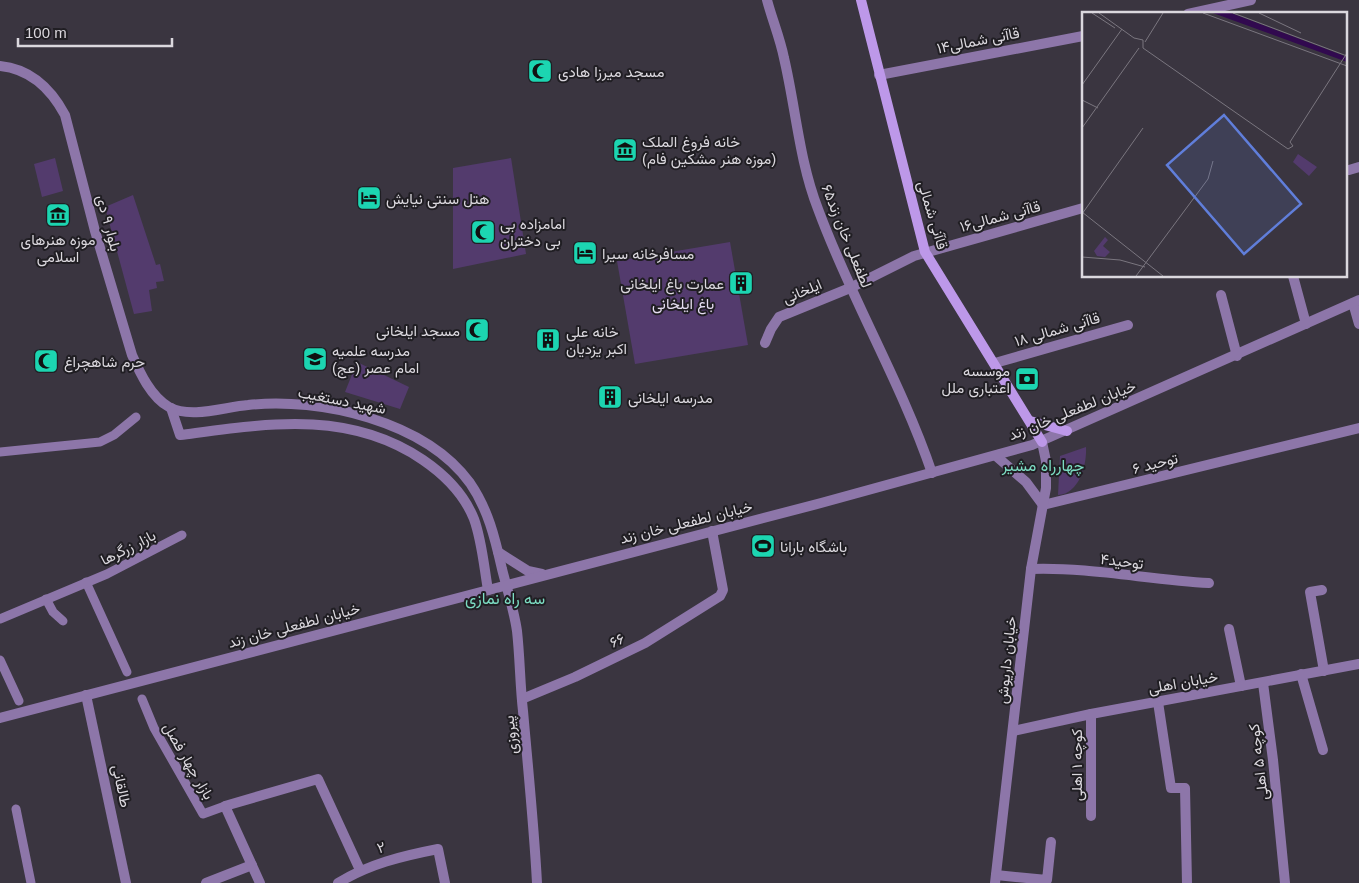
<svg xmlns="http://www.w3.org/2000/svg" width="1359" height="883" font-family="Arial,Vazirmatn,sans-serif">
  <style>
    .green { fill: #533b6d }
    .lines { fill: none; stroke-linecap: round; stroke-linejoin: round }
    .pedestrian { stroke: #8d76a9; stroke-width: 9 }
    .minor { stroke: #8d76a9; stroke-width: 10 }
    .tertiary { stroke: #8d76a9; stroke-width: 10 }
    .secondary { stroke: #bd98e9; stroke-width: 10 }
    .labels { text-anchor: middle; dominant-baseline: central; stroke-width: 4; stroke-linejoin: round; paint-order: stroke }
    .street-label { font-size: 15px; fill: #dbd8de; stroke: #201e23 }
    .poi-label { font-size: 15px; fill: #dbd8de; stroke: #201e23; text-anchor: start }
    .park-label { font-size: 15px; fill: #e5ddf1; stroke: #201e23 }
    .neighbourhood-label { font-size: 16px; fill: #7cddc3; stroke: #201e23 }
    .inset-road { fill: none; stroke: #7a767f; stroke-width: 1 }
    .view { fill: #607eda; fill-opacity: 0.15; stroke: #607eda; stroke-width: 2.5 }
    .inset-edge { fill: none; stroke: #dbd8de; stroke-width: 2.5 }
  </style>
  <rect width="100%" height="100%" fill="#3a3540"/>
  <g class="green">
    <polygon points="55,158 63,191 42,197 34,164"/>
    <polygon points="511,158 526,254 453,269 453,168"/>
    <polygon points="133,195 156,265 160,264 164,281 156,282 157,288 149,290 152,311 134,314 105,207"/>
    <polygon points="730,242 748,345 635,364 617,261"/>
    <polygon points="357,362 409,387 400,409 345,392"/>
    <path d="M1086,447C1087,465 1079,494 1058,495L1060,456Z"/>
  </g>
  <g class="lines">
    <g class="pedestrian">
      <polyline points="0,452 100,442 114,435 136,417"/>
      <polyline points="86,582 127,672"/>
      <polyline points="46,599 53,612 63,621"/>
      <polyline points="0,619 107,574 182,535"/>
      <polyline points="0,660 19,701"/>
      <polyline points="142,699 154,728 203,814 225,806"/>
      <polyline points="16,809 31,883"/>
    </g>
    <g class="minor">
      <path d="M767,0C772,19 780,38 784,58C796,109 799,160 818,209C851,299 901,382 932,473"/>
      <polyline points="1188,14 1251,0"/>
      <polyline points="879,75 1083,36"/>
      <polyline points="1349,170 1359,167"/>
      <polyline points="1293,276 1306,324"/>
      <polyline points="1221,295 1237,356"/>
      <polyline points="765,343 771,329 779,317 850,288 914,256 1083,208"/>
      <polyline points="995,363 1128,325"/>
      <path d="M1031,569C1090,567 1150,580 1209,583"/>
      <polyline points="1322,590 1310,592 1324,671"/>
      <polyline points="1229,629 1241,686"/>
      <polyline points="1301,674 1323,750"/>
      <polyline points="1263,683 1273,760 1285,883"/>
      <polyline points="522,699 575,677 645,643 720,596 723,590 712,531"/>
      <polyline points="1158,702 1171,788 1185,788 1187,883"/>
      <polyline points="1091,714 1091,816"/>
      <polyline points="996,875 1047,880 1051,842"/>
      <polyline points="206,883 252,865"/>
      <polyline points="260,883 225,806 318,779 360,870"/>
      <path d="M338,883C369,864 402,856 438,849L445,883"/>
    </g>
    <g class="tertiary">
      <path d="M0,66C31,69 51,89 65,115L95,231L132,355C140,373 151,397 169,407C191,419 224,407 248,405C320,397 425,421 470,483C488,509 495,538 502,569C507,589 514,610 517,631C520,658 520,685 523,711C528,768 534,826 537,883"/>
      <polyline points="1353,303 1359,324"/>
      <path d="M171,408L180,435C265,424 348,409 423,460C445,475 464,494 474,519C482,541 484,567 488,590"/>
      <polyline points="996,456 1026,482 1043,505 1359,428"/>
      <polyline points="498,552 528,571 542,574"/>
      <polyline points="86,695 126,883"/>
      <polyline points="0,718 821,503 1032,445 1359,300"/>
      <polyline points="1013,731 1091,714 1359,664"/>
      <polyline points="995,883 1031,569 1046,488 1046,461 1042,442"/>
    </g>
    <g class="secondary">
      <polyline points="861,0 925,252 1042,442"/>
      <polyline points="1030,421 1067,431"/>
    </g>
  </g>
  <defs>
    <symbol id="mosque-square" viewBox="-11 -11 22 22"><rect x="-9" y="-9" width="18" height="18" rx="4" fill="#1cd5b1" stroke="#201e23"/><path d="M3.5-4.9A6 6 0 1 0 3.5 4.9A5 5 0 1 1 3.5-4.9Z" fill="#111"/></symbol>
    <symbol id="museum-square" viewBox="-11 -11 22 22"><rect x="-9" y="-9" width="18" height="18" rx="4" fill="#1cd5b1" stroke="#201e23"/><path d="M0-6L6-3V-2H-6V-3ZM-5-1h2V3h-2ZM-1-1h2V3h-2ZM3-1h2V3H3ZM-6 4H6V6H-6Z" fill="#111"/></symbol>
    <symbol id="hotel-square" viewBox="-11 -11 22 22"><rect x="-9" y="-9" width="18" height="18" rx="4" fill="#1cd5b1" stroke="#201e23"/><path d="M-6-4.5h1.5V1H6V5H4.5V3h-9V5H-6ZM-4 0a1.8 1.8 0 1 1 3.6 0ZM.5 0V-2.5h3Q6-2.5 6 0Z" fill="#111"/></symbol>
    <symbol id="building-square" viewBox="-11 -11 22 22"><rect x="-9" y="-9" width="18" height="18" rx="4" fill="#1cd5b1" stroke="#201e23"/><path d="M-4-6H4V6H1V3H-1V6H-4ZM-2.5-4.3h1.7v1.8h-1.7ZM.8-4.3h1.7v1.8H.8ZM-2.5-1h1.7V.8h-1.7ZM.8-1h1.7V.8H.8Z" fill="#111"/></symbol>
    <symbol id="university-square" viewBox="-11 -11 22 22"><rect x="-9" y="-9" width="18" height="18" rx="4" fill="#1cd5b1" stroke="#201e23"/><path d="M0-5L7-2L0 1L-7-2ZM-4 1L0 2.5L4 1V4Q0 6-4 4Z" fill="#111"/></symbol>
    <symbol id="bank-square" viewBox="-11 -11 22 22"><rect x="-9" y="-9" width="18" height="18" rx="4" fill="#1cd5b1" stroke="#201e23"/><path d="M-6-4H6V4H-6ZM0-2.3a2.3 2.3 0 1 0 0 4.6a2.3 2.3 0 1 0 0-4.6Z" fill="#111"/></symbol>
    <symbol id="stadium-square" viewBox="-11 -11 22 22"><rect x="-9" y="-9" width="18" height="18" rx="4" fill="#1cd5b1" stroke="#201e23"/><path d="M0-5a6.5 5 0 1 0 0 10a6.5 5 0 1 0 0-10ZM-3.5-1.8h7v3.6h-7Z" fill="#111"/></symbol>
  </defs>
  <g fill-rule="evenodd">
    <use href="#mosque-square" x="526" y="57" width="28" height="28"/>
    <use href="#museum-square" x="611" y="136" width="28" height="28"/>
    <use href="#hotel-square" x="355" y="184" width="28" height="28"/>
    <use href="#museum-square" x="44" y="201" width="28" height="28"/>
    <use href="#mosque-square" x="469" y="218" width="28" height="28"/>
    <use href="#hotel-square" x="571" y="239" width="28" height="28"/>
    <use href="#building-square" x="727" y="269" width="28" height="28"/>
    <use href="#mosque-square" x="463" y="316" width="28" height="28"/>
    <use href="#building-square" x="534" y="326" width="28" height="28"/>
    <use href="#university-square" x="301" y="345" width="28" height="28"/>
    <use href="#mosque-square" x="32" y="347" width="28" height="28"/>
    <use href="#bank-square" x="1013" y="365" width="28" height="28"/>
    <use href="#building-square" x="596" y="383" width="28" height="28"/>
    <use href="#stadium-square" x="749" y="532" width="28" height="28"/>
  </g>
  <g class="labels">
    <g class="street-label">
      <text transform="translate(978 40) rotate(-11)">قاآنی شمالی۱۴</text>
      <text transform="translate(933 215) rotate(73)">قاآنی شمالی</text>
      <text transform="translate(1000 216) rotate(-15)">قاآنی شمالی۱۶</text>
      <text transform="translate(109 223) rotate(75)">بلوار ۹ دی</text>
      <text transform="translate(847 236) rotate(68)">لطفعلی خان زند۶۵</text>
      <text transform="translate(802 291) rotate(-23)">ایلخانی</text>
      <text transform="translate(1057 329) rotate(-16)">۱۸ قاآنی شمالی</text>
      <text transform="translate(342 400) rotate(11)">شهید دستغیب</text>
      <text transform="translate(1072 410) rotate(-22)">خیابان لطفعلی خان زند</text>
      <text transform="translate(1155 463) rotate(-14)">۶ توحید</text>
      <text transform="translate(686 522) rotate(-14)">خیابان لطفعلی خان زند</text>
      <text transform="translate(128 547) rotate(-27)">بازار زرگرها</text>
      <text transform="translate(1122 561) rotate(7)">توحید۴</text>
      <text transform="translate(294 625) rotate(-15)">خیابان لطفعلی خان زند</text>
      <text transform="translate(617 640) rotate(-25)">۶۶</text>
      <text transform="translate(1006 660) rotate(-84)">خیابان داریوش</text>
      <text transform="translate(1183 682) rotate(-10)">خیابان اهلی</text>
      <text transform="translate(510 735) rotate(-96)">پیروزی</text>
      <text transform="translate(189 761) rotate(60)">بازار چهار فصل</text>
      <text transform="translate(1258 762) rotate(-97)">کوچه ۵ اهلی</text>
      <text transform="translate(1076 765) rotate(-90)">کوچه ۱ اهلی</text>
      <text transform="translate(122 786) rotate(78)">طالقانی</text>
      <text transform="translate(381 847) rotate(-18)">۲</text>
    </g>
    <g class="poi-label">
      <text x="558" y="71">مسجد میرزا هادی</text>
      <text x="642" y="141">خانه فروغ الملک<tspan x="642" dy="17">(موزه هنر مشکین فام)</tspan></text>
      <text x="386" y="198">هتل سنتی نیایش</text>
      <text x="500" y="223">امامزاده بی<tspan x="500" dy="17">بی دختران</tspan></text>
      <text x="58" y="239" text-anchor="middle">موزه هنرهای<tspan x="58" dy="17">اسلامی</tspan></text>
      <text x="602" y="253">مسافرخانه سیرا</text>
      <text x="724" y="283" text-anchor="end">عمارت باغ ایلخانی</text>
      <text x="460" y="330" text-anchor="end">مسجد ایلخانی</text>
      <text x="566" y="331">خانه علی<tspan x="566" dy="17">اکبر یزدیان</tspan></text>
      <text x="332" y="350">مدرسه علمیه<tspan x="332" dy="17">امام عصر (عج)</tspan></text>
      <text x="64" y="361">حرم شاهچراغ</text>
      <text x="1010" y="370" text-anchor="end">موسسه<tspan x="1010" dy="17">اعتباری ملل</tspan></text>
      <text x="628" y="397">مدرسه ایلخانی</text>
      <text x="780" y="546">باشگاه بارانا</text>
    </g>
    <g class="park-label">
      <text x="683" y="303">باغ ایلخانی</text>
    </g>
    <g class="neighbourhood-label">
      <text x="1043" y="465">چهارراه مشیر</text>
      <text x="505" y="598">سه راه نمازی</text>
    </g>
  </g>
  <g transform="translate(1082 12)">
    <rect width="265" height="265" fill="#3a3540"/>
    <path d="M216,142L235,155L227,164L211,150ZM23,225L26,228L21,234L28,240L23,245L15,244L12,239Z" fill="#533b6d"/>
    <path d="M131,1H149L265,45V50Z" fill="#31094f"/>
    <path class="inset-road" d="M10,1L33,16M17,1L52,26L61,28V36M121,1L265,54M151,1L265,44M177,1L219,21M63,30L81,1M61,36L206,137L211,134L208,130M0,73L40,17M0,88L16,96M0,116L57,36M208,130L265,41M0,200L81,264M0,202L61,116M0,245L38,248L63,255M54,264L126,167L131,149"/>
    <path class="view" d="M142,103L219,192L162,242L85,153Z"/>
    <rect width="265" height="265" class="inset-edge"/>
  </g>
  <path d="M18 38v8h154v-8" fill="none" stroke="#dbd8de" stroke-width="2.5"/>
  <text x="25" y="38" font-size="15" fill="#dbd8de" stroke="#201e23" stroke-width="4" paint-order="stroke">100 m</text>
</svg>
